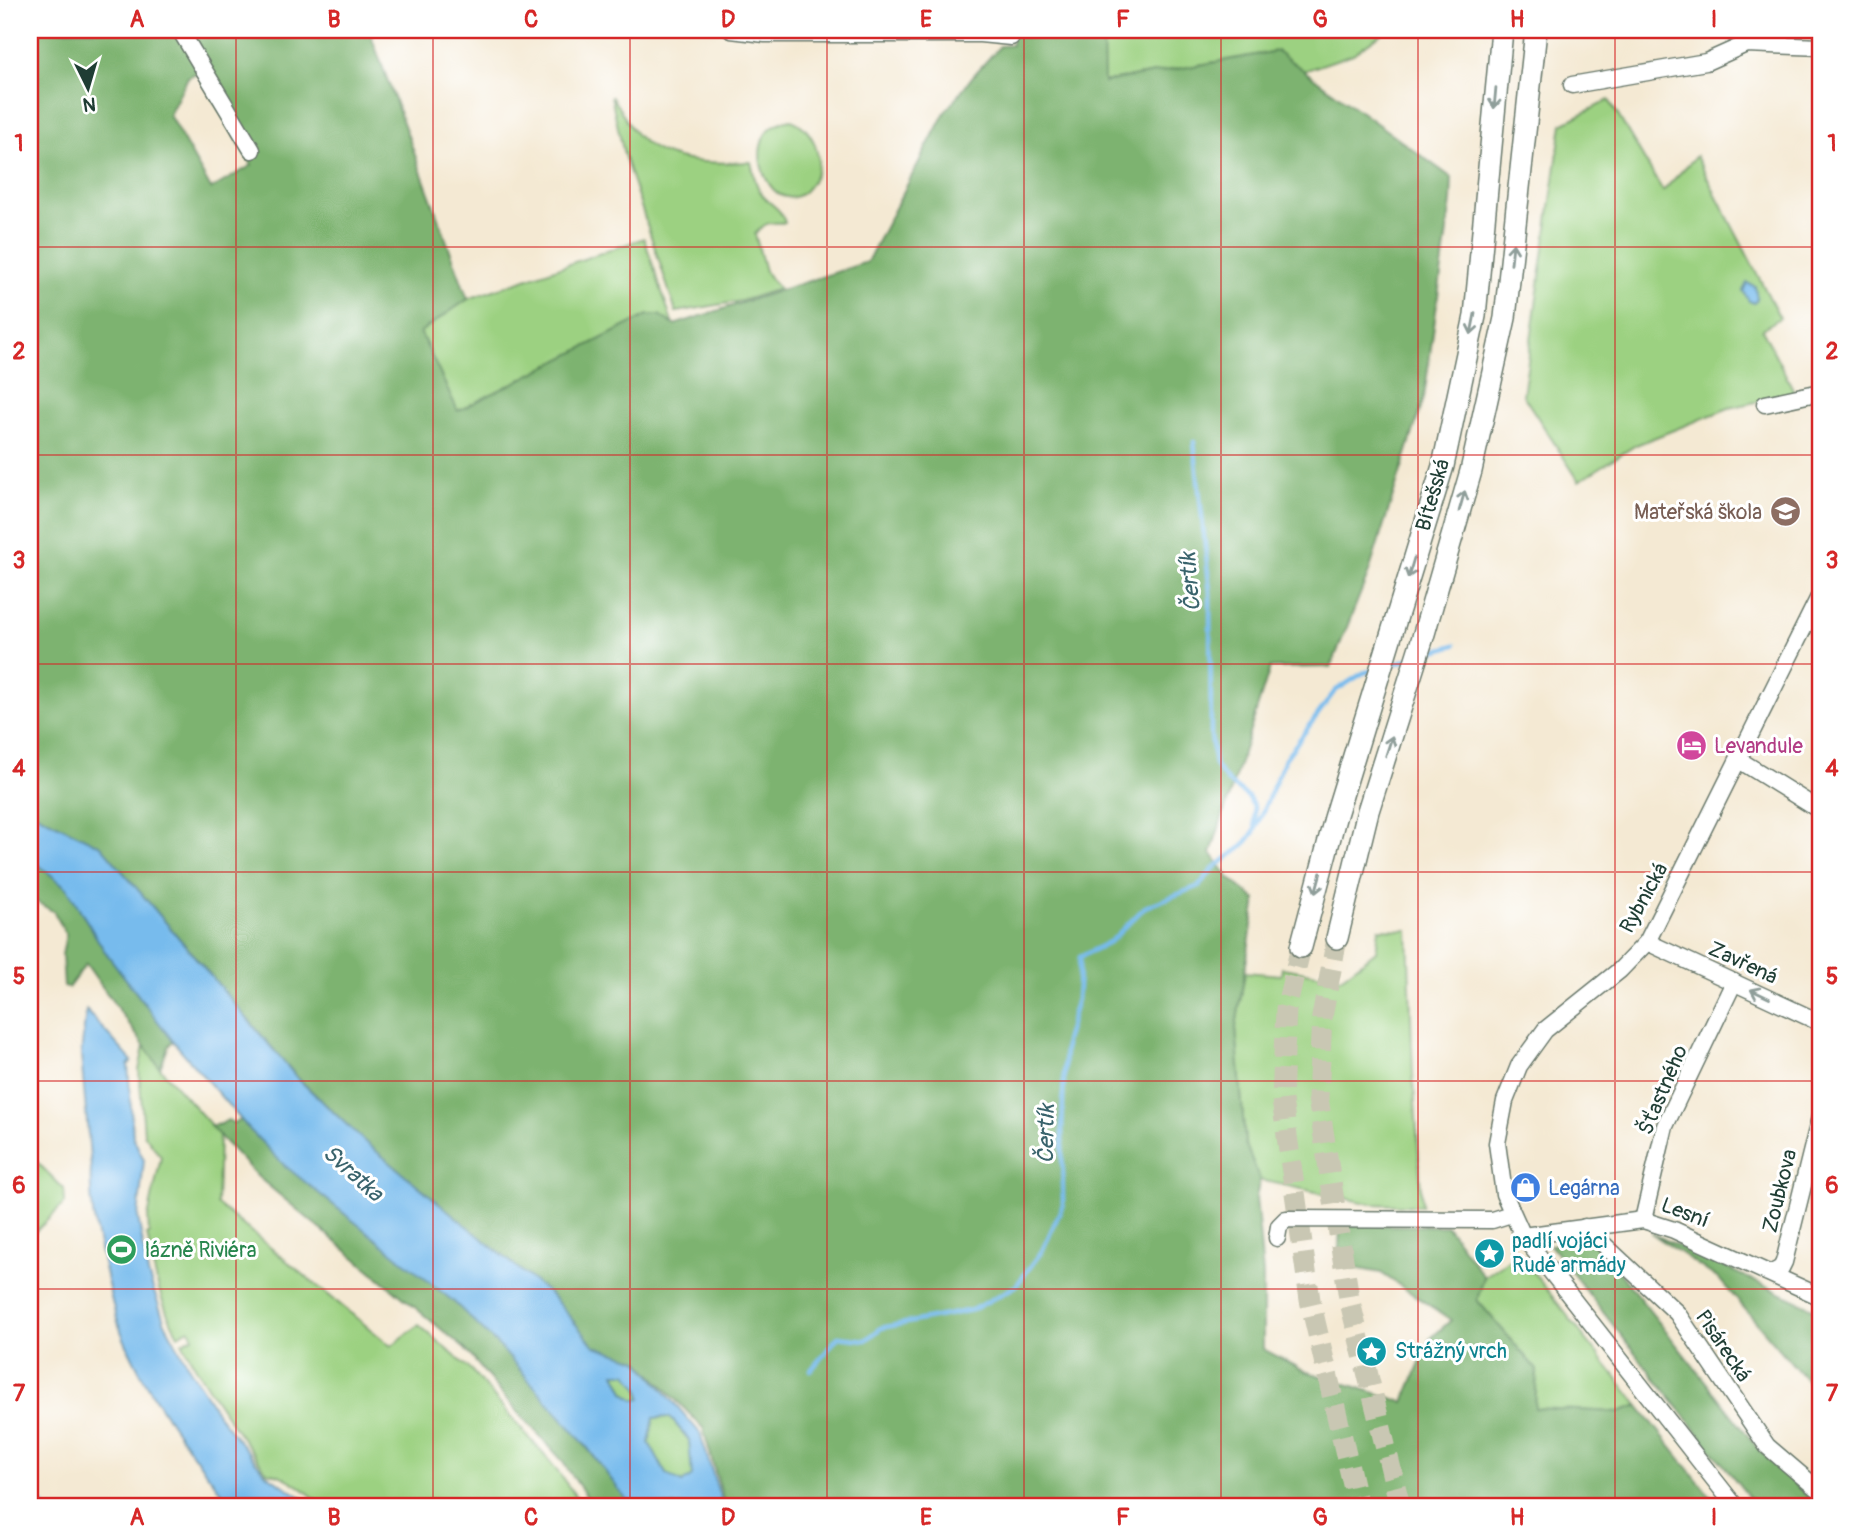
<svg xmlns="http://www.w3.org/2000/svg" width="1851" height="1536" font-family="Pangolin,sans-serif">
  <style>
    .green { fill: #9cd181; stroke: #5e875a; stroke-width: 2 }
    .forest { fill: #7db36f; stroke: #4e7852; stroke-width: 2; fill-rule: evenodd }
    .water { fill: #77bbed; stroke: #4b7c90; stroke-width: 2; fill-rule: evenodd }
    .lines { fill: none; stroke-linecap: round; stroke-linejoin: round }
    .stream { stroke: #77bbed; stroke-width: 4.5 }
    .highway-tunnel { stroke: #c9c7b3; stroke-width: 21; stroke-dasharray: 21 10; stroke-linecap: butt }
    .minor-casing { stroke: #6a796c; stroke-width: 19 }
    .highway-casing { stroke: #6a796c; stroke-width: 24 }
    .minor { stroke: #fff; stroke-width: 16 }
    .highway { stroke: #fff; stroke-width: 21 }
    .oneway { stroke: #8f9e9a }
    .grid { fill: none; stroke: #d62828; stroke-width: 2; stroke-opacity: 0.55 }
    .labels { text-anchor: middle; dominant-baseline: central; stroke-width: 6; stroke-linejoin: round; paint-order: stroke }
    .street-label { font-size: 21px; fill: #1f3d34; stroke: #fff }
    .education-label { font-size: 21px; fill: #785e54; stroke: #fff; text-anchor: end }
    .hotel-label { font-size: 21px; fill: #b23c85; stroke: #fff; text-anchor: start }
    .shop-label { font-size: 21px; fill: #366cbe; stroke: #fff; text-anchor: start }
    .culture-label { font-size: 21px; fill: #0d838f; stroke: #fff; text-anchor: start }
    .leisure-label { font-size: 21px; fill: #27864d; stroke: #fff; text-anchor: start }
    .water-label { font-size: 23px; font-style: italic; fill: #39636c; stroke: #fff }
    .neatline { fill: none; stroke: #d62828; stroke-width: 2.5 }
    .grid-label { font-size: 23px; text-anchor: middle; font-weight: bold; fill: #d62828 }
  </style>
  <rect width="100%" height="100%" fill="#fff"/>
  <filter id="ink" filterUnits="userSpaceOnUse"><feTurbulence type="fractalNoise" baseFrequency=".0143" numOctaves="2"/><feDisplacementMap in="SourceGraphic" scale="14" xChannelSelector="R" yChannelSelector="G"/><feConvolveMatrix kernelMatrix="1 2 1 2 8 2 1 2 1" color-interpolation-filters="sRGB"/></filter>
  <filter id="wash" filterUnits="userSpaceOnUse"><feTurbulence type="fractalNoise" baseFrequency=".00686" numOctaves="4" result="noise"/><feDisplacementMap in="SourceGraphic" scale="28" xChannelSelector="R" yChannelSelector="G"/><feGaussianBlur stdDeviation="1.57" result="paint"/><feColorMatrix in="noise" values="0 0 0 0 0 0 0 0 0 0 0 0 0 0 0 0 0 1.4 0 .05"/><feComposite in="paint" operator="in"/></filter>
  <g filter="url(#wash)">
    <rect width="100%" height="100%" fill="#f4e9d3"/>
    <g class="green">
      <polygon points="1103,30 1387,30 1353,54 1304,71 1277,51 1103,82"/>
      <path d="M611,96C618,106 625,118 632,129C657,165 712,164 751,162C754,175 755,185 763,196C772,206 782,209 785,223C770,222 765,222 755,234L765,271L779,289L741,301L676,312L624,155Z"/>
      <polygon points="1609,100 1663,191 1696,156 1780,318 1762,329 1795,393 1729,408 1636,445 1579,481 1523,395 1562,124"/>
      <path d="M791,120C812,126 825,158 814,178C779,242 726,128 791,120Z"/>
      <polygon points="644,238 673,325 659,315 648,315 457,412 420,332 468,299"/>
      <polygon points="1379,929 1408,930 1413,1073 1422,1206 1371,1204 1260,1180 1245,1143 1236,1027 1245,972 1281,975 1282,968 1341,978 1376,951"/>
      <path d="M144,1046L160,1068L219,1134L217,1204L391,1346L419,1325L471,1370L552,1464L583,1506H323C308,1492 288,1475 267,1472C236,1430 206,1389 182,1342L193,1337L189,1329L178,1335C160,1304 153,1269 147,1234H149L148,1217L161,1157L144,1134L139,1070Z"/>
      <polygon points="30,1155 64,1189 65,1203 31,1236"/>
      <polygon points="1518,1253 1638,1405 1620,1412 1535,1409 1537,1370 1477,1300 1484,1277"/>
      <polygon points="615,1373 627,1373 640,1390 641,1399 635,1400 624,1392"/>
      <polygon points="670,1417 689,1440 693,1476 682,1483 666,1474 649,1443 654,1418"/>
    </g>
    <g class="forest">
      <path d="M34,30H369L468,299L420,332L458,411L648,315H659L674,325L867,262L945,112L973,76L1000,46L1012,45V30H1103L1104,82L1277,51L1452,178L1451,202L1424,398L1369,572L1331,667L1270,668L1211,853L1229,878L1256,900L1236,1027L1245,1143L1260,1180L1256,1197L1263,1274V1349L1305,1371L1404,1402L1430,1339L1451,1320L1381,1273L1338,1265L1340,1225L1447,1226L1484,1277L1477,1300L1537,1370L1535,1408L1619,1412L1638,1405L1718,1506H725L703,1428L638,1360L594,1346L553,1297L365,1142L298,1078L101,846L30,811V34ZM198,72L252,165L211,189L169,115L188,77Z"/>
      <polygon points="30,858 67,888 104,950 173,1041 169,1045 160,1068 86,964 68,988 64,987 62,955 66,934 54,912 30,898"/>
      <path d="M228,1120L233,1123L241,1120C304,1190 384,1240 454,1302C521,1361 578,1434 631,1506H593L560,1458L509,1402L465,1349L258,1177L210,1126L221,1124Z"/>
      <polygon points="1651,1233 1821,1312 1821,1397 1720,1280"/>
      <polygon points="1594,1240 1761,1452 1818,1506 1756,1506 1550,1245"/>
    </g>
    <g class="water">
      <polygon points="1747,283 1755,286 1757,299 1754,303 1749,301 1743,291"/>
      <path d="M30,811L101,846L298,1079L365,1142L553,1297L594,1346L638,1360L700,1433L723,1506H631L587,1447L501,1348L454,1302L284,1165L249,1129L173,1041L104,950L67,888L30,858ZM615,1373H627L640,1390L641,1399L635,1400L624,1392ZM670,1417L689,1440L692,1476L682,1483L666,1474L649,1443L654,1418Z"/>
      <path d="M86,1010L132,1061L128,1065L133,1137L144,1160L138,1217L148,1274L165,1323L192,1373L222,1420L266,1474L315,1506H232C192,1454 151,1401 125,1341C114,1315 108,1285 102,1258C95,1228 89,1199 91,1169L81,1055Z"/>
    </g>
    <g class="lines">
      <g class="stream">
        <polyline points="1194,442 1210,592 1211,735 1215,765 1227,781 1248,797 1254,807 1255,826"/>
        <polyline points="1425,654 1455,645"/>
        <polyline points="1389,665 1410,659"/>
        <polyline points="811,1370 838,1337 866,1340 881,1328 972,1310 1016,1286 1042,1251 1063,1205 1062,1133 1065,1042 1077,999 1080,957 1111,941 1145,907 1199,886 1214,868 1243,846 1254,832 1285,759 1335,691 1363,673 1374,670"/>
        <polyline points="30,1494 43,1506"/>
      </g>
    </g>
  </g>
  <g filter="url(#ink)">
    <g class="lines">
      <g class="highway-tunnel">
        <polyline points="1337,938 1322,1017 1318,1098 1349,1298 1400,1506"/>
        <polyline points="1301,947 1286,1009 1282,1100 1310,1300 1358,1506"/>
      </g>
      <defs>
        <g id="minor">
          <polyline points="180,30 252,150"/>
          <polyline points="731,30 765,34 980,34 1011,37"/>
          <polyline points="1572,85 1706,62 1746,44 1821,47"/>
          <polyline points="1765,404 1821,392"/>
          <polyline points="1739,760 1821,811"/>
          <polyline points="1647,942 1821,1023"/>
          <polyline points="1643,1220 1665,1126 1734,982"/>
          <polyline points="1585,1227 1677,1313 1767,1446 1821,1492"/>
          <polyline points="1523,1236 1643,1220 1674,1230 1821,1297"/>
          <polyline points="1277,1238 1279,1226 1286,1219 1492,1220 1511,1214"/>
          <polyline points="1772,1273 1781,1268 1784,1262 1821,1113"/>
          <polyline points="1735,1506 1523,1236 1504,1194 1497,1143 1505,1101 1519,1066 1545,1030 1620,970 1647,942 1821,593"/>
        </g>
        <g id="highway">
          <polyline points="1337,938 1368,811 1423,637 1471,471 1505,318 1536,30"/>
          <polyline points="1301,947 1335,818 1443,466 1475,316 1502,30"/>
        </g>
      </defs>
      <use href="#minor" class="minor-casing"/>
      <use href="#highway" class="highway-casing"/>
      <use href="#minor" class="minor"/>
      <use href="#highway" class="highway"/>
    </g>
    <defs><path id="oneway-shaft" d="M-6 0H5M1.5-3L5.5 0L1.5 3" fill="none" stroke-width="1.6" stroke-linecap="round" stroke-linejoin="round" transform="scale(1.75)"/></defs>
    <g class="oneway">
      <use href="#oneway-shaft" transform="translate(1495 98) rotate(95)"/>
      <use href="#oneway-shaft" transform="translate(1512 254) rotate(-84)"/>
      <use href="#oneway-shaft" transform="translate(1473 324) rotate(101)"/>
      <use href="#oneway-shaft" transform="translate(1462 501) rotate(-74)"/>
      <use href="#oneway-shaft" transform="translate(1411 568) rotate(107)"/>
      <use href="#oneway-shaft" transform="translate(1389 746) rotate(-72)"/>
      <use href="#oneway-shaft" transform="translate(1318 883) rotate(105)"/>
      <use href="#oneway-shaft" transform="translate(1760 994) rotate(-155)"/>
    </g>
  </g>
  <path class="grid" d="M236,30V1506M433,30V1506M630,30V1506M827,30V1506M1024,30V1506M1221,30V1506M1418,30V1506M1615,30V1506M30,247H1821M30,455H1821M30,664H1821M30,872H1821M30,1081H1821M30,1289H1821"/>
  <defs>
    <symbol id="school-disc" viewBox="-11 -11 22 22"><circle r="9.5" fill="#8d6e63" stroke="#fff"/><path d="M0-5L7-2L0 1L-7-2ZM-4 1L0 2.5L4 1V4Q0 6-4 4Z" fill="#fff"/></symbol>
    <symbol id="hotel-disc" viewBox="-11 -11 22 22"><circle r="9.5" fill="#d1479c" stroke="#fff"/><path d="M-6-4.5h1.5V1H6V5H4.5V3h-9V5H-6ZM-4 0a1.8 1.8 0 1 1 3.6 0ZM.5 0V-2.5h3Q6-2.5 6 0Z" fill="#fff"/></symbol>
    <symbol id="shop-disc" viewBox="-11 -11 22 22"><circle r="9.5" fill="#3f7fe0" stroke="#fff"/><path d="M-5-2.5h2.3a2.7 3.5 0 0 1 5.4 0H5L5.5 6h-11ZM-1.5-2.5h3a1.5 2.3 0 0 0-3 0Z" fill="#fff"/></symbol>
    <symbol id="stadium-disc" viewBox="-11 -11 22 22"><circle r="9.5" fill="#2e9e5b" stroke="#fff"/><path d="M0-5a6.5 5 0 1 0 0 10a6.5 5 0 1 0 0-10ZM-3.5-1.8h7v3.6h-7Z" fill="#fff"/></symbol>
    <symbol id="sight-disc" viewBox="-11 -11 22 22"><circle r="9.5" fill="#0f9aa8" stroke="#fff"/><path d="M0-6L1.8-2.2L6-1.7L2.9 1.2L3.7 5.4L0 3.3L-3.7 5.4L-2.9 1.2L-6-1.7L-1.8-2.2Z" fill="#fff"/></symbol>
  </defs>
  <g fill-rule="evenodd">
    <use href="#school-disc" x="1768" y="494" width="35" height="35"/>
    <use href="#hotel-disc" x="1674" y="728" width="35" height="35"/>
    <use href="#shop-disc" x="1508" y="1170" width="35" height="35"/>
    <use href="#stadium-disc" x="104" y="1232" width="35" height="35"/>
    <use href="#sight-disc" x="1472" y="1236" width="35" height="35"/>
    <use href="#sight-disc" x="1354" y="1334" width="35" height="35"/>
  </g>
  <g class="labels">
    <g class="street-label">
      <text transform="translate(1433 495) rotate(-74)">Bítešská</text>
      <text transform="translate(1644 898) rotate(-61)">Rybnická</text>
      <text transform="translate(1743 963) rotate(25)">Zavřená</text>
      <text transform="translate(1663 1090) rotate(-67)">Šťastného</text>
      <text transform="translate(1780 1191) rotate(-76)">Zoubkova</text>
      <text transform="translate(1685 1213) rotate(21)">Lesní</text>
      <text transform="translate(1723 1346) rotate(56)">Pisárecká</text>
    </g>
    <g class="education-label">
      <text x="1762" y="512">Mateřská škola</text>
    </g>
    <g class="hotel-label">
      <text x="1714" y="746">Levandule</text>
    </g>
    <g class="shop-label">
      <text x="1548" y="1188">Legárna</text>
    </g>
    <g class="culture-label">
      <text x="1512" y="1241">padlí vojáci<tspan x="1512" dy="24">Rudé armády</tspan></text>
      <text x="1395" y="1351">Strážný vrch</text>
    </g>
    <g class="leisure-label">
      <text x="145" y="1250">lázně Riviéra</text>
    </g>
    <g class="water-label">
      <text transform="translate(1190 582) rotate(-95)">Čertík</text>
      <text transform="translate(1046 1134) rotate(-89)">Čertík</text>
      <text transform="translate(353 1173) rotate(42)">Svratka</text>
    </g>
  </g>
  <rect width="1851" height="1536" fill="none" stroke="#fff" stroke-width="77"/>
  <g transform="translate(88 88) rotate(175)" stroke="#ffffff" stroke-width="5" paint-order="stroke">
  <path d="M0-5L12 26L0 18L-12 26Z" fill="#1f3d34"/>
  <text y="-10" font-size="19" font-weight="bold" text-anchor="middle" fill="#1f3d34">N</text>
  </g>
  <rect x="38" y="38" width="1774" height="1460" class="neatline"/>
  <g class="grid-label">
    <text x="137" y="27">A</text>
    <text x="334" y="27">B</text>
    <text x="531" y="27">C</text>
    <text x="728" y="27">D</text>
    <text x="926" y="27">E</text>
    <text x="1123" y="27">F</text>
    <text x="1320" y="27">G</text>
    <text x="1517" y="27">H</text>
    <text x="1714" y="27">I</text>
    <text x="19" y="151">1</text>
    <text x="1832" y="151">1</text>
    <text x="19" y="359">2</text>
    <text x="1832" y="359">2</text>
    <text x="19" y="568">3</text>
    <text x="1832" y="568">3</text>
    <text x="19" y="776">4</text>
    <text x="1832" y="776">4</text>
    <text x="19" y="984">5</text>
    <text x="1832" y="984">5</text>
    <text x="19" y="1193">6</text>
    <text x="1832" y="1193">6</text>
    <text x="19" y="1401">7</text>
    <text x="1832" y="1401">7</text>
    <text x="137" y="1525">A</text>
    <text x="334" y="1525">B</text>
    <text x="531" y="1525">C</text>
    <text x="728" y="1525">D</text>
    <text x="926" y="1525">E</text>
    <text x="1123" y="1525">F</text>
    <text x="1320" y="1525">G</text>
    <text x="1517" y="1525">H</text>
    <text x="1714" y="1525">I</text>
  </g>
</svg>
